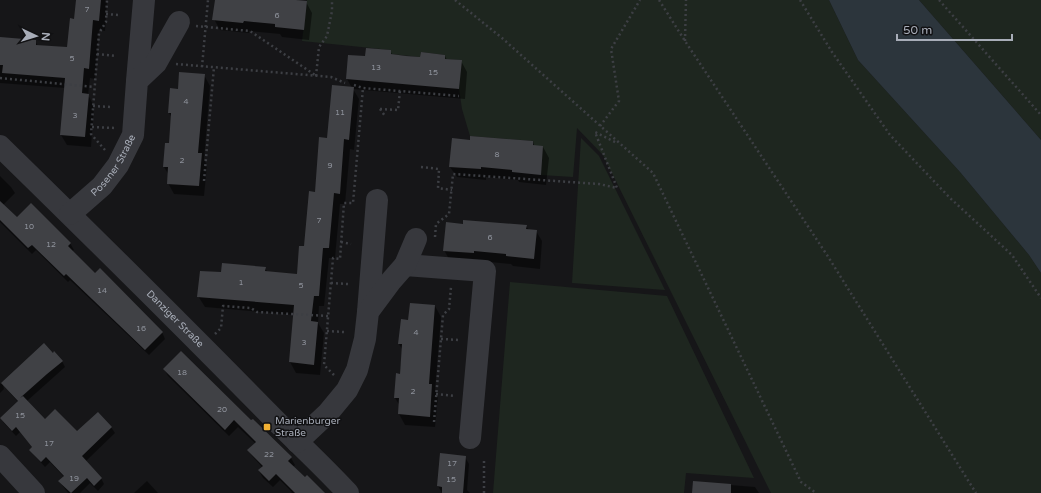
<svg xmlns="http://www.w3.org/2000/svg" width="1041" height="493" font-family="'Varela Round',sans-serif">
  <style>
    .green { fill: #1e261f }
    .water { fill: #2c353c }
    .shadow { fill: #0007 }
    .building { fill: #404145 }
    .lines { fill: none; stroke-linecap: round; stroke-linejoin: round }
    .path { stroke: #3d3f44; stroke-width: 2.5; stroke-dasharray: 2 3; stroke-linecap: butt }
    .minor { stroke: #37383d; stroke-width: 22 }
    .poi-dot { fill: #f2b134; stroke: #111113; stroke-width: 1.5 }
    .labels { text-anchor: middle; dominant-baseline: central; stroke-width: 3; stroke-linejoin: round; paint-order: stroke }
    .number-label { font-size: 8px; fill: #8e929b }
    .street-label { font-size: 10px; fill: #a8adb8; stroke: #111113 }
    .poi-label { font-size: 10px; fill: #a8adb8; stroke: #111113; text-anchor: start }
  </style>
  <rect width="100%" height="100%" fill="#161618"/>
  <g class="green">
    <polygon points="307,0 829,0 858,60 960,172 1029,255 1041,273 1041,493 771,493 603,155 577,128 573,177 541,175 533,141 470,136 462,109 459,89 461,60 445,59 445,55 421,52 420,57 391,54 391,50 302,41"/>
    <polygon points="919,0 1041,0 1041,140"/>
    <polygon points="581,138 599,156 665,290 572,283"/>
    <polygon points="510,282 667,296 754,478 686,473 684,493 493,493"/>
  </g>
  <polygon class="water" points="829,0 919,0 1041,140 1041,273 1029,255 960,172 858,60"/>
  <g class="shadow">
    <polygon points="77,0 107,0 105,31 99,30 95,79 90,78 88,95 94,106 91,147 67,145 61,135 65,88 0,83 0,38 35,41 38,46 68,48 75,20"/>
    <polygon points="216,0 298,0 298,1 306,2 312,13 309,40 282,37 280,34 249,31 249,33 220,30 214,19"/>
    <polygon points="390,51 393,55 421,58 445,56 447,60 461,61 467,72 465,99 353,89 359,99 354,150 350,149 345,204 340,204 335,258 329,258 324,306 319,306 318,323 324,333 320,375 296,373 290,362 294,315 205,307 198,296 222,273 265,268 268,273 298,275 328,139 352,88 347,79 366,57"/>
    <polygon points="204,75 210,86 204,160 207,165 204,196 174,194 168,183 169,175 164,167 170,144 172,118 169,113 178,90"/>
    <polygon points="532,142 535,147 543,147 549,158 546,185 519,182 518,180 486,177 486,180 457,177 450,167"/>
    <polygon points="0,176 11,187 15,193 3,205 17,219 70,243 74,250 72,251 95,274 162,332 165,339 149,355 70,280 68,282 36,250 32,254 0,222"/>
    <polygon points="464,225 526,226 529,230 536,231 542,241 540,269 513,266 511,264 480,261 450,261 444,250"/>
    <polygon points="435,306 441,317 435,391 438,396 435,427 405,425 399,414 400,406 395,398 400,375 402,349 399,344 409,321"/>
    <polygon points="44,345 62,361 65,367 27,401 45,420 77,433 111,427 115,433 86,461 101,478 104,484 98,491 90,483 80,493 68,493 59,481 64,477 50,462 45,467 34,455 31,450 33,448 20,432 16,436 4,423 1,418 18,402 3,385 4,389 0,393 0,383 1,384"/>
    <polygon points="164,369 251,422 291,458 295,465 293,467 324,493 291,493 292,492 280,480 273,487 263,478 259,471 262,467 253,457 248,450 255,443 238,427 229,436 168,376"/>
    <polygon points="465,457 469,464 467,490 470,493 442,493 438,486"/>
    <polygon points="147,481 158,493 134,493"/>
    <polygon points="694,482 755,487 759,493 693,493"/>
  </g>
  <g class="building">
    <polygon points="76,0 101,0 99,21 93,20 89,69 84,68 82,93 89,94 85,137 60,135 65,78 2,73 3,65 0,65 0,37 36,40 36,45 67,47 70,18 74,19"/>
    <polygon points="215,0 296,0 307,1 304,30 275,27 275,24 244,21 243,23 212,20"/>
    <polygon points="366,48 391,50 391,54 406,56 420,57 421,52 445,55 445,59 462,60 459,89 346,79 348,55 365,56"/>
    <polygon points="179,72 205,74 198,153 202,153 199,186 167,184 168,167 163,167 165,143 169,143 171,113 168,113 170,88 178,89"/>
    <polygon points="332,85 354,87 349,140 344,139 340,194 334,193 329,248 323,248 319,296 314,296 311,321 318,322 314,365 289,362 294,305 197,297 200,271 221,272 222,263 266,267 265,271 297,274 299,246 304,246 309,191 315,192 319,137 327,138"/>
    <polygon points="470,136 533,141 533,145 543,146 541,175 512,172 512,170 481,167 481,169 449,167 452,138 470,140"/>
    <polygon points="0,201 17,217 31,203 71,243 68,246 95,273 100,268 163,332 145,350 66,274 64,276 32,245 28,248 0,220"/>
    <polygon points="463,220 527,225 526,229 537,230 534,259 506,256 506,254 474,251 474,253 443,251 446,222 463,224"/>
    <polygon points="410,303 435,305 429,384 432,384 430,417 398,414 399,398 394,398 396,373 400,374 402,344 398,344 401,319 408,320"/>
    <polygon points="44,343 53,353 54,351 63,361 47,374 20,398 23,396 45,419 55,409 77,431 98,412 112,427 82,456 102,478 94,486 87,478 71,493 58,481 64,476 46,457 41,462 29,450 32,447 16,427 12,431 0,418 18,401 1,383"/>
    <polygon points="181,351 251,420 253,419 292,457 288,461 305,477 307,475 325,493 295,493 276,474 269,481 258,470 263,466 247,450 256,442 234,420 225,430 163,369"/>
    <polygon points="440,453 466,456 463,493 442,493 442,487 437,486"/>
    <polygon points="693,481 731,484 731,493 692,493"/>
  </g>
  <g class="lines">
    <g class="path">
      <polyline points="455,0 502,38 653,173 801,482 816,493"/>
      <polyline points="659,0 685,41 827,255 976,493"/>
      <polyline points="800,0 832,52 890,135 950,198 1012,255 1041,298"/>
      <polyline points="939,0 1041,115"/>
      <polyline points="106,14 119,15"/>
      <polyline points="196,26 250,31 315,75"/>
      <polyline points="685,41 686,0"/>
      <polyline points="97,54 116,56"/>
      <polyline points="176,64 331,77 345,83"/>
      <polyline points="202,67 208,0"/>
      <polyline points="316,76 319,47 327,36 332,11 332,0"/>
      <polyline points="0,78 94,87"/>
      <polyline points="354,85 363,88 459,96"/>
      <polyline points="93,106 111,107"/>
      <polyline points="380,109 398,110 400,91"/>
      <polyline points="380,109 385,116"/>
      <polyline points="600,126 619,101 611,49 640,0"/>
      <polyline points="92,127 115,128"/>
      <polyline points="105,150 91,134 99,33 106,22 107,0"/>
      <polyline points="421,167 439,169 438,188 452,190"/>
      <polyline points="204,181 214,67"/>
      <polyline points="435,237 436,224 449,214 453,174 599,184 617,188 595,132 617,143"/>
      <polyline points="341,242 351,244"/>
      <polyline points="331,283 348,284"/>
      <polyline points="327,331 344,332"/>
      <polyline points="215,334 221,328 223,306 251,308 257,312 328,316"/>
      <polyline points="441,339 460,340"/>
      <polyline points="334,375 324,365 333,258 340,259 344,203 353,203 363,88"/>
      <polyline points="436,394 455,396"/>
      <polyline points="434,422 443,315 449,309 451,287"/>
      <polyline points="484,493 484,460"/>
    </g>
    <g class="minor">
      <polyline points="137,81 144,0"/>
      <path id="s1" d="M0,146C92,236 183,326 273,418C298,443 324,467 348,493"/>
      <path id="s2" d="M70,214L102,186L118,165L133,135L137,81L156,63L179,22"/>
      <polyline points="405,265 485,271 470,438"/>
      <polyline points="368,312 377,200"/>
      <polyline points="297,442 328,413 347,390 357,370 365,339 368,312 391,281 405,265 416,239"/>
      <polyline points="0,456 34,493"/>
    </g>
  </g>
  <rect class="poi-dot" x="263" y="423" width="8" height="8" rx="2"/>
  <g class="labels">
    <g class="number-label">
      <text x="87" y="9">7</text>
      <text x="277" y="15">6</text>
      <text x="72" y="58">5</text>
      <text x="376" y="67">13</text>
      <text x="433" y="72">15</text>
      <text x="186" y="101">4</text>
      <text x="340" y="112">11</text>
      <text x="75" y="115">3</text>
      <text x="497" y="154">8</text>
      <text x="182" y="160">2</text>
      <text x="330" y="165">9</text>
      <text x="319" y="220">7</text>
      <text x="29" y="226">10</text>
      <text x="490" y="237">6</text>
      <text x="51" y="244">12</text>
      <text x="241" y="282">1</text>
      <text x="301" y="285">5</text>
      <text x="102" y="290">14</text>
      <text x="141" y="328">16</text>
      <text x="416" y="332">4</text>
      <text x="304" y="342">3</text>
      <text x="182" y="372">18</text>
      <text x="413" y="391">2</text>
      <text x="222" y="409">20</text>
      <text x="20" y="415">15</text>
      <text x="49" y="443">17</text>
      <text x="269" y="454">22</text>
      <text x="452" y="463">17</text>
      <text x="74" y="478">19</text>
      <text x="451" y="479">15</text>
    </g>
    <g class="street-label">
      <text stroke="none"><textPath href="#s2" startOffset="66">Posener Straße</textPath></text>
      <text stroke="none"><textPath href="#s1" startOffset="246">Danziger Straße</textPath></text>
    </g>
    <g class="poi-label">
      <text x="275" y="421">Marienburger<tspan x="275" dy="12">Straße</tspan></text>
    </g>
  </g>
  <g transform="translate(36 36) rotate(94)" stroke="#111113" stroke-width="3" paint-order="stroke">
  <path d="M0-3L7 15L0 10L-7 15Z" fill="#a8adb8"/>
  <text y="-6" font-size="11" font-weight="bold" text-anchor="middle" fill="#a8adb8">N</text>
  </g>
  <path d="M897 34v6h115v-6" fill="none" stroke="#a8adb8" stroke-width="2"/>
  <text x="903" y="34" font-size="12" fill="#a8adb8" stroke="#111113" stroke-width="3" paint-order="stroke">50 m</text>
</svg>
